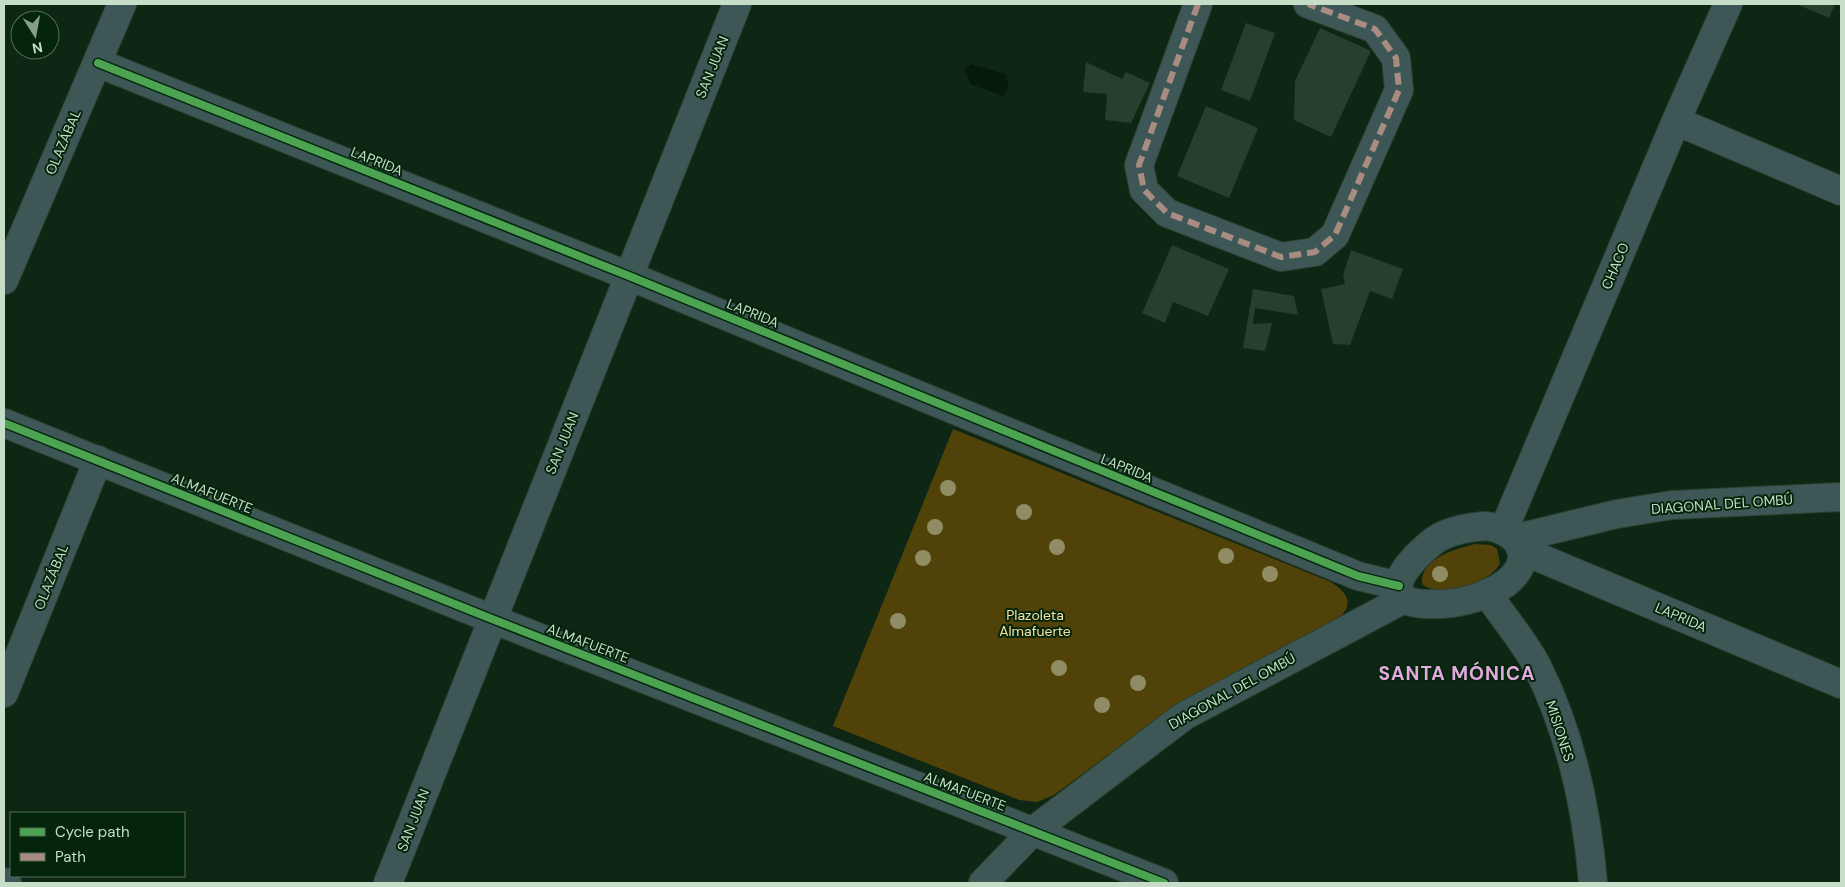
<svg xmlns="http://www.w3.org/2000/svg" width="1845" height="887" font-family="'DM Sans',sans-serif">
  <style>
    .green { fill: #514209 }
    .water { fill: #051a09 }
    .building { fill: #26402d }
    .lines { fill: none; stroke-linecap: round; stroke-linejoin: round }
    .minor-casing { stroke: #2d4132; stroke-width: 30 }
    .minor { stroke: #3d5757; stroke-width: 28 }
    .quiet { stroke: #a88b81; stroke-width: 6; stroke-dasharray: 12 6; stroke-linecap: butt }
    .cycleway-casing { stroke: #04250b; stroke-width: 11 }
    .cycleway { stroke: #4ca352; stroke-width: 8 }
    .tree { fill: #908c63 }
    .labels { text-anchor: middle; dominant-baseline: central; stroke-width: 4; stroke-linejoin: round; paint-order: stroke }
    .street-label { font-size: 14px; fill: #c6ddc8; stroke: #04250b }
    .park-label { font-size: 14px; fill: #fae0a3; stroke: #04250b }
    .district-label { font-size: 19px; font-weight: bold; letter-spacing: 1px; fill: #e3a9e1; stroke: #04250b }
  </style>
  <rect width="100%" height="100%" fill="#0e2614"/>
  <g class="green">
    <path d="M953,429L1331,582C1353,596 1353,609 1332,623L1190,698L1158,718L1054,795L1037,802L1019,800L833,726Z"/>
    <path d="M1475,544L1491,545L1497,549L1500,563C1492,583 1439,599 1422,584C1419,559 1455,549 1475,544Z"/>
  </g>
  <polygon class="water" points="971,64 1005,74 1009,86 1003,96 970,84 965,69"/>
  <g class="building">
    <polygon points="1796,4 1835,4 1829,18"/>
    <polygon points="1246,23 1275,33 1250,101 1221,90"/>
    <polygon points="1320,28 1371,51 1331,137 1294,120 1295,81"/>
    <polygon points="1086,62 1122,79 1126,72 1150,83 1131,123 1105,120 1107,94 1083,92"/>
    <polygon points="1206,106 1258,128 1229,198 1177,176"/>
    <polygon points="1172,245 1229,269 1208,316 1173,302 1165,323 1142,313"/>
    <polygon points="1351,250 1403,269 1392,299 1370,291 1350,345 1333,344 1321,289 1345,284 1343,275"/>
    <polygon points="1253,289 1294,296 1298,315 1255,308 1253,324 1272,323 1265,351 1243,348"/>
  </g>
  <g class="lines">
    <defs>
      <g id="minor">
        <polyline points="1198,4 1139,165 1144,190 1167,213 1281,257 1315,252 1335,235 1399,90 1396,58 1375,29 1308,4"/>
        <polyline points="98,63 629,276 1358,576 1399,586"/>
        <polyline points="1676,121 1841,191"/>
        <polyline points="4,280 122,4"/>
        <polyline points="4,423 492,619 1164,883"/>
        <path d="M1487,526C1521,532 1536,559 1506,583C1488,596 1463,603 1441,604C1430,604 1414,605 1404,599C1382,584 1427,544 1440,537C1455,529 1470,527 1487,526Z"/>
        <polyline points="1504,529 1676,121 1728,4"/>
        <polyline points="1517,538 1617,514 1672,505 1841,497"/>
        <polyline points="1521,550 1841,684"/>
        <path d="M1487,593C1503,617 1524,641 1537,666C1570,732 1587,810 1593,883"/>
        <polyline points="4,693 98,460"/>
        <polyline points="4,882 7,883"/>
        <polyline points="388,883 737,4"/>
        <polyline points="983,883 1033,831 1184,716 1404,599"/>
      </g>
    </defs>
    <use href="#minor" class="minor-casing"/>
    <use href="#minor" class="minor"/>
    <polyline class="quiet" points="1198,4 1139,165 1144,190 1167,213 1281,257 1315,252 1335,235 1399,90 1396,58 1375,29 1308,4"/>
    <defs>
      <g id="cycleway">
        <polyline points="98,63 629,276 1358,576 1399,586"/>
        <polyline points="4,423 492,619 1164,883"/>
      </g>
    </defs>
    <use href="#cycleway" class="cycleway-casing"/>
    <use href="#cycleway" class="cycleway"/>
  </g>
  <g class="tree">
    <circle cx="948" cy="488" r="8"/>
    <circle cx="1024" cy="512" r="8"/>
    <circle cx="935" cy="527" r="8"/>
    <circle cx="1057" cy="547" r="8"/>
    <circle cx="1226" cy="556" r="8"/>
    <circle cx="923" cy="558" r="8"/>
    <circle cx="1270" cy="574" r="8"/>
    <circle cx="1440" cy="574" r="8"/>
    <circle cx="898" cy="621" r="8"/>
    <circle cx="1059" cy="668" r="8"/>
    <circle cx="1138" cy="683" r="8"/>
    <circle cx="1102" cy="705" r="8"/>
  </g>
  <g class="labels">
    <g class="street-label">
      <text transform="translate(712 67) rotate(-68)">SAN JUAN</text>
      <text transform="translate(63 142) rotate(-67)">OLAZÁBAL</text>
      <text transform="translate(377 161) rotate(22)">LAPRIDA</text>
      <text transform="translate(1615 266) rotate(-67)">CHACO</text>
      <text transform="translate(753 313) rotate(22)">LAPRIDA</text>
      <text transform="translate(562 443) rotate(-68)">SAN JUAN</text>
      <text transform="translate(1127 468) rotate(22)">LAPRIDA</text>
      <text transform="translate(212 493) rotate(22)">ALMAFUERTE</text>
      <text transform="translate(1722 504) rotate(-4)">DIAGONAL DEL OMBÚ</text>
      <text transform="translate(51 577) rotate(-68)">OLAZÁBAL</text>
      <text transform="translate(1681 617) rotate(23)">LAPRIDA</text>
      <text transform="translate(588 643) rotate(21)">ALMAFUERTE</text>
      <text transform="translate(1232 691) rotate(-29)">DIAGONAL DEL OMBÚ</text>
      <text transform="translate(1560 731) rotate(72)">MISIONES</text>
      <text transform="translate(965 791) rotate(21)">ALMAFUERTE</text>
      <text transform="translate(413 820) rotate(-69)">SAN JUAN</text>
    </g>
    <g class="park-label">
      <text x="1035" y="615">Plazoleta<tspan x="1035" dy="16">Almafuerte</tspan></text>
    </g>
    <g class="district-label">
      <text x="1457" y="673">SANTA MÓNICA</text>
    </g>
  </g>
  <rect width="1845" height="887" fill="none" stroke="#c6ddc8" stroke-width="10"/>
  <rect x="10" y="812" width="175" height="65" fill="#04250b" stroke="#526f57"/>
  <rect x="20" y="828" width="25" height="8" fill="#4ca352" stroke="#526f57"/>
  <text x="55" y="837" font-size="15" fill="#c6ddc8">Cycle path</text>
  <rect x="20" y="853" width="25" height="8" fill="#a88b81" stroke="#526f57"/>
  <text x="55" y="862" font-size="15" fill="#c6ddc8">Path</text>
  <g transform="translate(35 35) rotate(169)"><circle r="24" fill="#04250b" stroke="#526f57"/>
  <path d="M0-4L9 19L0 12L-9 19Z" fill="#869d89"/>
  <text y="-8" font-size="14" font-weight="bold" text-anchor="middle" fill="#c6ddc8">N</text>
  </g>
</svg>
